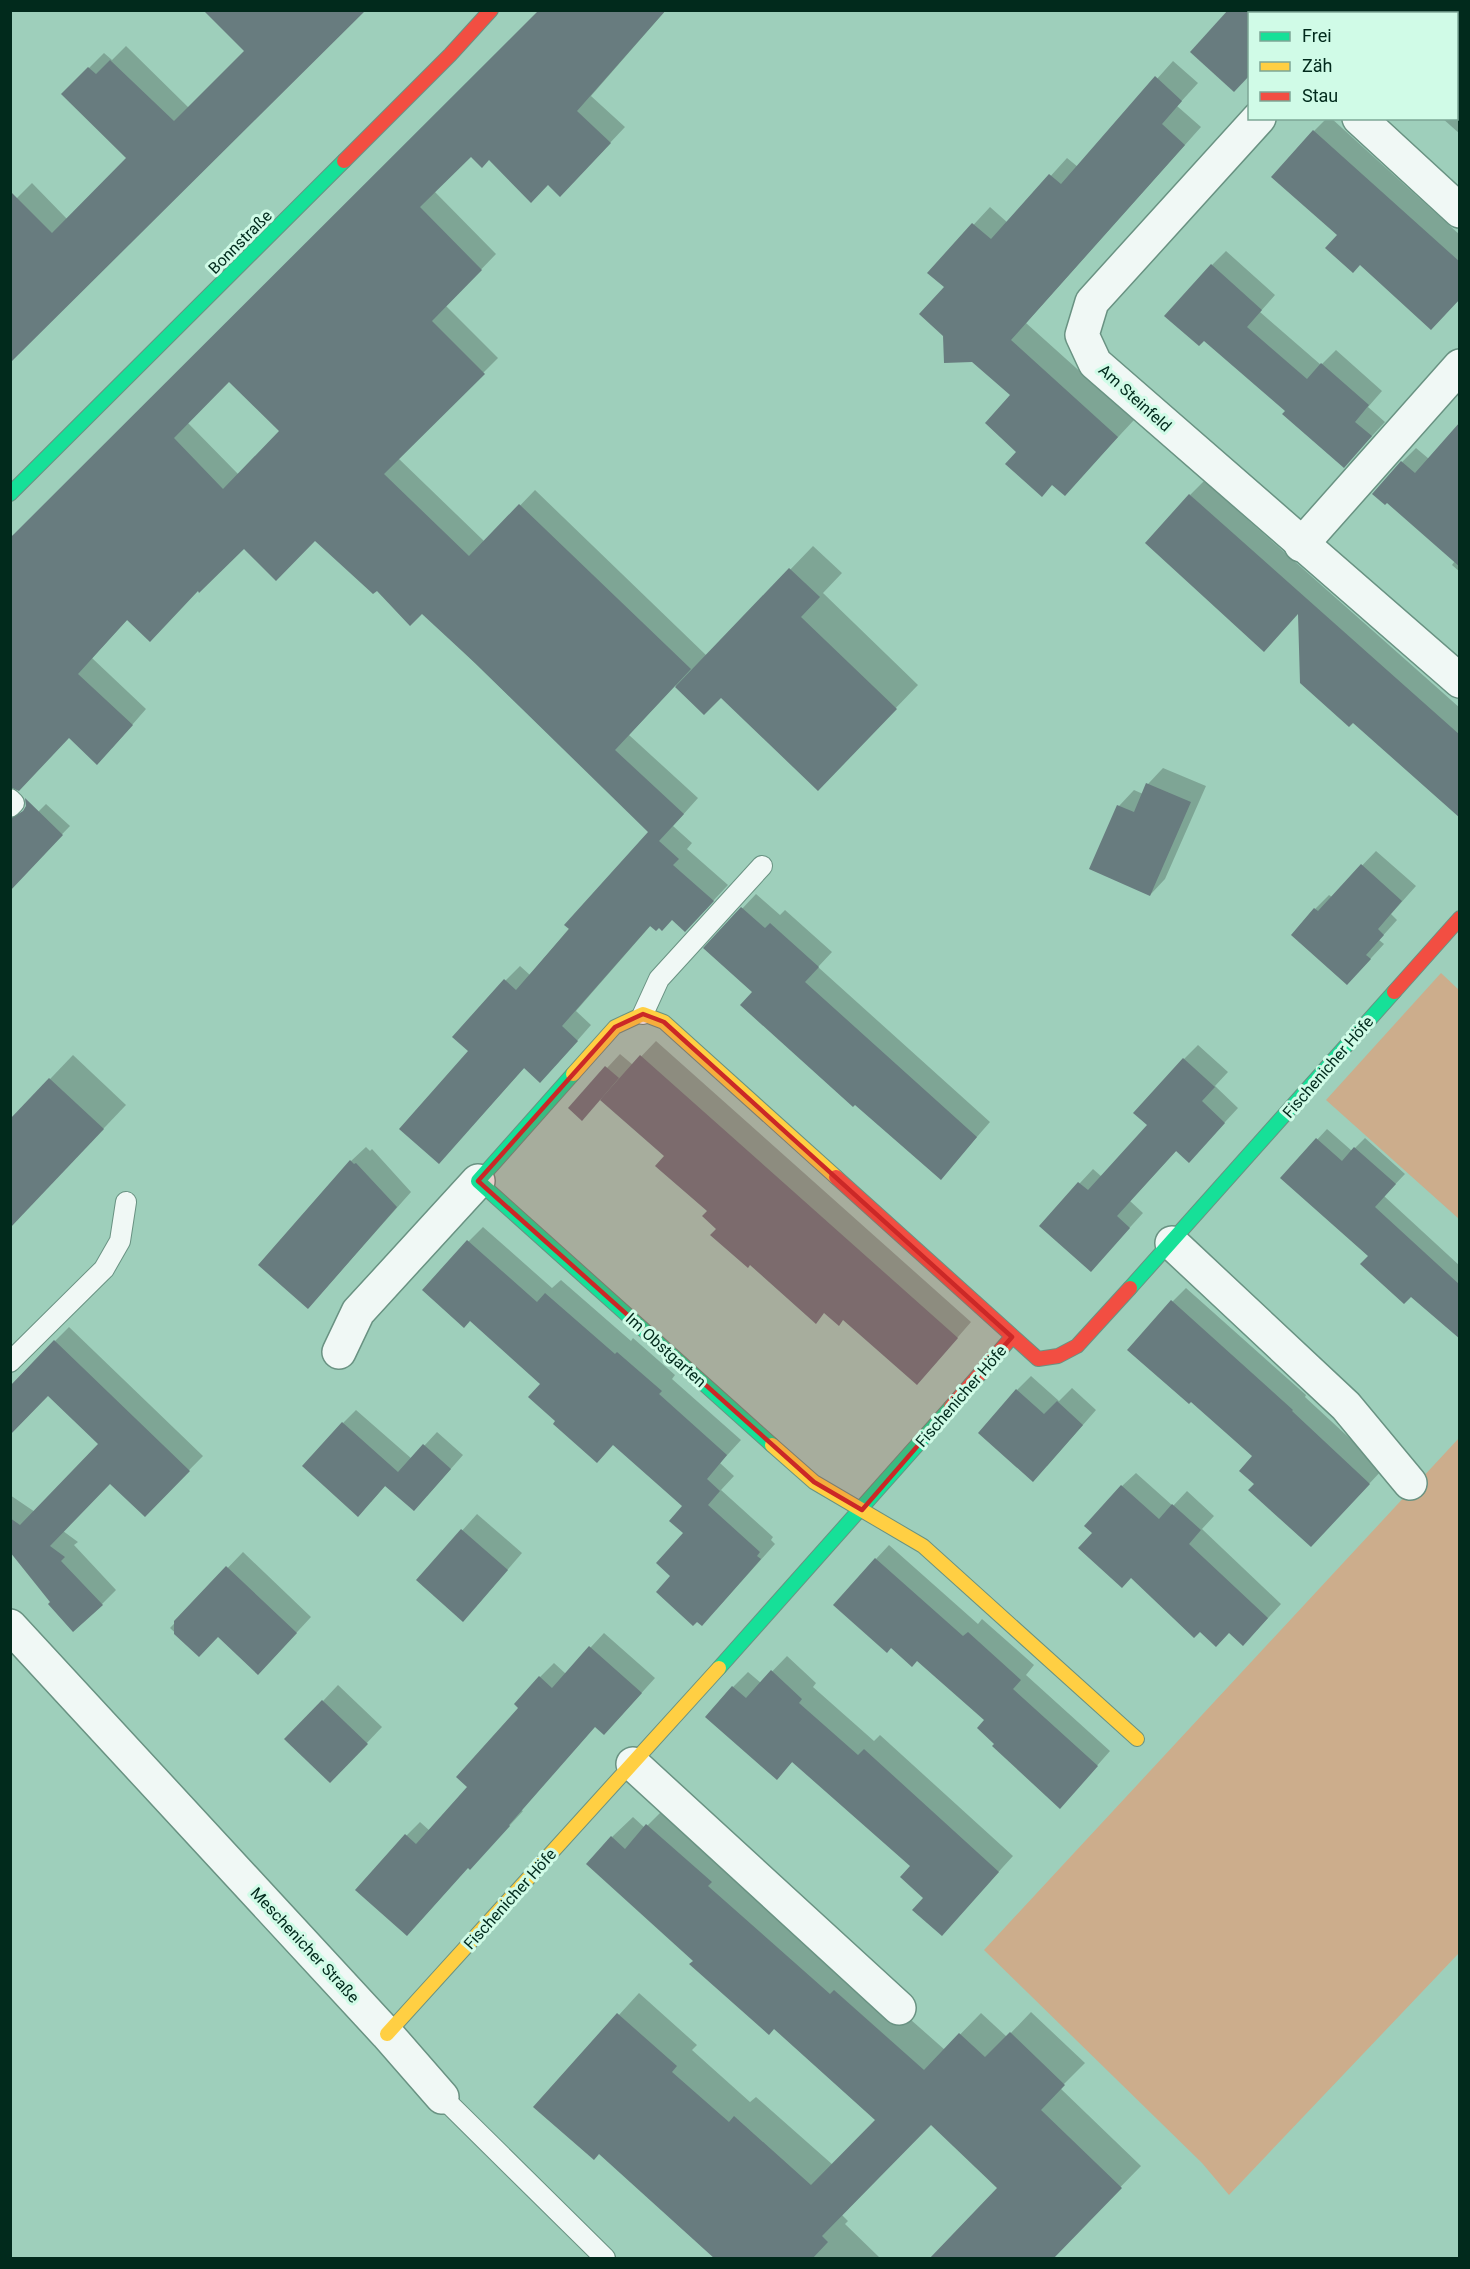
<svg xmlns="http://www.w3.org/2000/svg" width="1470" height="2269" font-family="Roboto,sans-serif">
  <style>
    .green { fill: #ccad8c }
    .shadow { fill: #0003; fill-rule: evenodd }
    .building { fill: #687c7f; fill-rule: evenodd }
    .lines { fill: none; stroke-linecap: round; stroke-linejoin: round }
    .lane-casing { stroke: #699282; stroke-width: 22 }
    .street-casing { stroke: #699282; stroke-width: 36 }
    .fast-casing { stroke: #699282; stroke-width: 16 }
    .slow-casing { stroke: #699282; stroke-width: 16 }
    .jam-casing { stroke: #699282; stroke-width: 16 }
    .lane { stroke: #f0f8f5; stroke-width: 20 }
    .street { stroke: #f0f8f5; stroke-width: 33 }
    .fast { stroke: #16e098; stroke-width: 14 }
    .slow { stroke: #ffcf43; stroke-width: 14 }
    .jam { stroke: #f24e42; stroke-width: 14 }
    .marked { fill: #cb2827; fill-opacity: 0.2; stroke: #cb2827; stroke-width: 4.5; stroke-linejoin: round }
    .labels { text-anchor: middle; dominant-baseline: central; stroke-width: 6; stroke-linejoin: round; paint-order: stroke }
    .street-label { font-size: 16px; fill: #012a1c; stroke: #d0fbe7 }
  </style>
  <rect width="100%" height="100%" fill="#9ecfbb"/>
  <g class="green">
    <polygon points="1441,973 1459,990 1459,1219 1326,1100"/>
    <polygon points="1459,1438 1459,1953 1229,2195 1202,2163 984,1950"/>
  </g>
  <g class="shadow">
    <polygon points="364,10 10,361 10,205 32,183 67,219 128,158 63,94 104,53 112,60 126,46 189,108"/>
    <path d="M540,10H666L591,96L625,127L575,180L548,183L489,158L471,155L434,191L496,254L446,306L498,358L398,458L485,542L535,490L707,656L813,546L842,573L823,593L918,685L840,766L721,696L704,713L675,685L629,735L698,798L673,826L692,843L687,849L728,885L700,915L673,919L659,926L651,925L576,1011L591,1025L555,1066L525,1067L453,1147L470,1051L505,981L520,966L530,975L650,832L422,612L377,589L315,539L244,547L198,589L128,619L92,658L146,709L112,748L10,585ZM229,380L281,431L239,475L187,422Z"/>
    <polygon points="1225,10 1445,10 1448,14 1250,14 1227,13"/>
    <polygon points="1456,21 1460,24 1460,134 1442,118 1456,118"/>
    <polygon points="1173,61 1198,83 1177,106 1201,127 1026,323 1134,420 1065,494 1018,452 1012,395 946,287 929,273 990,207 1008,223 1067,158 1078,167"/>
    <polygon points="1327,118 1331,118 1460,235 1460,298 1361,264 1339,235 1314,131"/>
    <polygon points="1226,251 1275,295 1260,312 1321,365 1336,350 1382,391 1368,407 1385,422 1344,466 1287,411 1212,265"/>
    <polygon points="1460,428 1460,572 1452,565 1455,561 1402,462 1416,448 1429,459"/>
    <polygon points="1204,481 1460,708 1460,816 1299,612 1190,495"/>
    <polygon points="1163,768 1206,786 1165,879 1150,895 1119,806 1134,790 1143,794 1148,784"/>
    <polygon points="46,804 70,826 10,888 39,811"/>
    <polygon points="1376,851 1416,886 1391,914 1397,920 1379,940 1384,944 1361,969 1315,909 1329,895 1332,897"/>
    <polygon points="756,894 780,915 785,910 832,952 818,967 990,1122 941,1178 754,992 705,948"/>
    <polygon points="656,1041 971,1322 931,1368 719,1229 709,1211 666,1155 601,1098 570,1108 620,1054 633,1065"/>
    <polygon points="1198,1045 1228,1072 1215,1086 1238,1108 1189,1161 1177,1150 1130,1201 1143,1213 1091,1270 1041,1225 1093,1169 1102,1177 1149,1125 1184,1059"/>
    <polygon points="73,1055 126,1105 23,1213 10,1121"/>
    <polygon points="1327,1129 1352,1151 1365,1138 1405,1174 1384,1196 1460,1266 1460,1338 1282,1178"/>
    <polygon points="366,1147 370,1151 372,1149 411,1192 322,1292 351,1161"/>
    <polygon points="483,1227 552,1288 561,1280 631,1341 633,1338 675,1375 672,1379 741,1440 720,1463 734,1476 721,1490 773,1537 771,1540 775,1544 716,1610 672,1576 686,1533 684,1506 614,1444 558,1421 542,1384 468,1242"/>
    <polygon points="1186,1288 1306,1395 1305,1397 1383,1469 1325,1531 1257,1483 1254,1456 1172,1302"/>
    <polygon points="69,1327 203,1456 145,1515 110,1482 63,1531 78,1542 74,1545 116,1590 102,1604 52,1602 10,1549 10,1495 35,1512 100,1444 55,1341"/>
    <polygon points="1031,1376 1059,1401 1072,1388 1096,1410 1047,1466 1017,1390"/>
    <polygon points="356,1410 412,1459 437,1432 463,1455 427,1496 386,1485 371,1502 343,1423"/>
    <polygon points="1136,1473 1173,1506 1187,1491 1214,1516 1202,1529 1281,1604 1257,1630 1229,1631 1094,1533 1122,1486"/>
    <polygon points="477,1514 522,1553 478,1604 418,1580"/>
    <polygon points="889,1545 978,1624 982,1619 1034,1665 1026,1675 1110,1751 1073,1793 996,1743 986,1720 876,1559"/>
    <polygon points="243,1552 311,1617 274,1657 219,1635 199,1655 170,1628"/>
    <polygon points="604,1633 655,1678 618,1719 596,1725 521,1810 523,1811 484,1853 469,1866 421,1920 406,1836 420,1822 430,1831 469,1787 540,1677 554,1663 566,1674"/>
    <polygon points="787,1656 816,1683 813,1687 874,1741 880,1735 1013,1856 942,1934 912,1866 793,1761 777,1778 733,1687 748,1672 761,1683"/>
    <polygon points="338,1685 382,1727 346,1765 323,1701"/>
    <polygon points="668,1805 945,2050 981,2013 1007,2037 1031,2012 1085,2063 1060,2088 1141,2166 1051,2258 999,2188 932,2123 842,2215 848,2221 845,2224 880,2258 718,2258 599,2153 535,2107 639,1993 697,2045 692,2050 750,2102 756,2097 833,2165 877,2120 774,2027 695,1961 612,1837 633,1817 645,1828"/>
  </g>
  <g class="building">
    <polygon points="203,10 366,10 10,363 10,191 52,233 126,158 61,94 88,67 96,74 110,60 174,121 244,51"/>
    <path d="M539,10H666L577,111L611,143L560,197L548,185L531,203L489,160L482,168L471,157L420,207L482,270L432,321L485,374L384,474L469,556L519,504L691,669L615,750L684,814L659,841L679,859L673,865L714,901L685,932L672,920L662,931L659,928L656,931L650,926L562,1026L578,1041L540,1083L524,1068L439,1164L399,1129L468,1051L452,1037L504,979L516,990L569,929L564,925L648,832L475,663L422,614L410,626L377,591L373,594L315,541L276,581L244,549L199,593L198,591L150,642L127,620L78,674L133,725L97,765L69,738L19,791L10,787V538ZM229,382L279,431L223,489L174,438Z"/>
    <polygon points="1228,10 1250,10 1250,75 1234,92 1190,52"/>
    <polygon points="1155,76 1182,101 1162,124 1185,145 1011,340 1118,437 1065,496 1052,485 1042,497 1005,464 1016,452 985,423 1010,395 972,362 944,363 943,336 919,314 944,287 927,273 972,223 991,239 1049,174 1061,184"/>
    <polygon points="1313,130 1460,262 1460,299 1431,330 1360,265 1353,273 1325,248 1337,235 1271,177"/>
    <polygon points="1211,264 1262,310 1247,327 1307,379 1321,363 1369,405 1355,422 1372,436 1344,468 1282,414 1285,411 1204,341 1199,346 1164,316"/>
    <polygon points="1460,422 1460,567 1387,503 1385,505 1372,494 1401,461 1415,473"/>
    <polygon points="1189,494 1460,735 1460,818 1353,723 1349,727 1300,683 1298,614 1264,652 1145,543"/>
    <polygon points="789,568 820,597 801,617 897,709 818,791 721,698 704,715 675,687"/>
    <polygon points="1146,783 1191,802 1150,896 1089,869 1117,805 1134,812"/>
    <polygon points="25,798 63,835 10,891 10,819 23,811 26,806"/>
    <polygon points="1361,864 1402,901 1378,929 1384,935 1366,955 1371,959 1347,985 1291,935 1314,908 1318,911"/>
    <polygon points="741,907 765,928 770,923 819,967 805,982 977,1137 941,1180 855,1105 853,1107 740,1005 752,992 703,948"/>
    <polygon points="640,1055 958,1338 917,1385 843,1320 839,1326 824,1313 816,1324 750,1265 748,1268 710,1235 716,1229 702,1216 707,1211 655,1166 664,1156 600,1100"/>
    <polygon points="1183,1058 1215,1087 1202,1101 1225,1123 1189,1163 1176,1151 1117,1216 1130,1228 1091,1272 1039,1226 1078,1182 1088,1190 1147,1125 1133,1113"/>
    <polygon points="605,1066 619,1078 582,1121 568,1108"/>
    <polygon points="49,1078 104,1129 10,1228 10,1119"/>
    <polygon points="1316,1138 1342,1161 1354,1147 1396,1184 1375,1207 1460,1285 1460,1339 1411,1297 1404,1304 1360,1264 1368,1256 1280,1178"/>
    <polygon points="350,1160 354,1164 356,1163 397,1207 308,1309 258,1265"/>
    <polygon points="467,1240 537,1302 545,1293 615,1354 617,1352 662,1391 659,1394 727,1455 707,1479 720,1491 708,1505 760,1552 757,1556 761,1559 702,1626 697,1622 693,1626 656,1592 670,1576 656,1563 683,1533 669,1521 682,1506 613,1445 597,1463 553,1424 555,1421 528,1397 540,1384 470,1321 464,1328 422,1290"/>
    <polygon points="1171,1300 1293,1410 1292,1411 1370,1484 1311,1547 1248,1490 1254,1484 1239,1471 1252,1456 1191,1402 1189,1404 1127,1350"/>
    <polygon points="54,1340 190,1471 145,1517 110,1484 50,1546 65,1557 61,1561 103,1605 73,1632 48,1604 50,1602 10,1552 10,1518 20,1525 98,1444 48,1396 10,1435 10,1386"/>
    <polygon points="1016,1389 1044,1414 1057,1401 1083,1425 1033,1482 978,1433"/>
    <polygon points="342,1422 398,1472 423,1444 451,1469 414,1511 385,1486 358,1517 302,1466"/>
    <polygon points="1121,1485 1159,1519 1172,1504 1201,1530 1189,1544 1268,1618 1243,1646 1229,1633 1216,1647 1200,1632 1194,1638 1131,1578 1122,1588 1078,1548 1092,1533 1084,1526"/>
    <polygon points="461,1529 508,1570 463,1622 416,1580"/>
    <polygon points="875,1558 963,1636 968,1632 1021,1680 1013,1689 1098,1766 1060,1809 992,1746 994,1744 977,1728 984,1720 917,1661 912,1667 891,1648 887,1653 833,1605"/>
    <polygon points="226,1566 297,1633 258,1675 218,1637 199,1657 174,1634 174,1621"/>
    <polygon points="589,1646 642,1693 604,1735 595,1727 509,1825 510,1826 470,1870 468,1868 407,1936 355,1890 405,1834 416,1844 467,1787 456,1777 518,1708 514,1704 539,1676 552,1688"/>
    <polygon points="771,1670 802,1699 799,1703 858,1755 864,1749 999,1872 942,1936 912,1910 923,1898 900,1877 910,1866 792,1762 777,1780 705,1717 732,1686 746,1698"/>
    <polygon points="322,1700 368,1744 330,1783 284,1739"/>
    <polygon points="646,1824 712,1882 708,1886 830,1994 834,1990 924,2070 959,2033 985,2057 1010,2032 1065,2085 1041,2110 1122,2188 1053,2259 929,2259 997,2188 931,2125 822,2236 828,2242 812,2259 715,2259 599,2154 594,2160 533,2107 617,2013 677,2066 672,2072 729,2122 734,2116 811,2185 875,2120 774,2029 769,2035 689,1964 693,1961 586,1864 611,1836 625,1849"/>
  </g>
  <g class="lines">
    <defs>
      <g id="lane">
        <polyline points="10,799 14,803 10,807"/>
        <polyline points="643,1014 659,979 762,866"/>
        <polyline points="10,1362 104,1269 120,1241 126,1202"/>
        <polyline points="442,2097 605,2258"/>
      </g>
      <g id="street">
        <polyline points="1259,118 1092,302 1082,335 1095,363 1460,681"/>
        <polyline points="1359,118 1460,211"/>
        <polyline points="1301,545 1460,366"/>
        <polyline points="1172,1243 1346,1406 1410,1483"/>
        <polyline points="339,1352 358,1312 478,1181"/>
        <polyline points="10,1626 387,2034 442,2097"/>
        <polyline points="633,1764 899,2008"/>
      </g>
      <g id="fast">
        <polyline points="10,494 344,161"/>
        <polyline points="573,1074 478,1181 772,1445"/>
        <polyline points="1130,1288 1394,992"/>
        <polyline points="719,1668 951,1407"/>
      </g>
      <g id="slow">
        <polyline points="573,1074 615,1027 643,1014 664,1022 836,1177"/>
        <polyline points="772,1445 814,1482 923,1546 1137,1739"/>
        <polyline points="387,2034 719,1668"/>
      </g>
      <g id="jam">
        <polyline points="344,161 450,55 491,10"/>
        <polyline points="1394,992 1460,918"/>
        <polyline points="836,1177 1038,1359 1058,1356 1077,1346 1130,1288"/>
        <polyline points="951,1407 1012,1337"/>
      </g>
    </defs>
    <use href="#lane" class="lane-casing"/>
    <use href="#street" class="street-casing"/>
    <use href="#fast" class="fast-casing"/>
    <use href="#slow" class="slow-casing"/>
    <use href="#jam" class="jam-casing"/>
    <use href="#lane" class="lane"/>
    <use href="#street" class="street"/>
    <use href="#fast" class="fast"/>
    <use href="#slow" class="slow"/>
    <use href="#jam" class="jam"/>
  </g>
  <path class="marked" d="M643,1014L664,1022L1012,1337L862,1510L814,1482L478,1181L615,1027Z"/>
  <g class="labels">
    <g class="street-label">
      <text transform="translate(240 242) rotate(-45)">Bonnstraße</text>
      <text transform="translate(1135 398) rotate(42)">Am Steinfeld</text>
      <text transform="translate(1328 1067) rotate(-49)">Fischenicher Höfe</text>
      <text transform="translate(666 1350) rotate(42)">Im Obstgarten</text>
      <text transform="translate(961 1396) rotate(-49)">Fischenicher Höfe</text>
      <text transform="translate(510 1899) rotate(-48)">Fischenicher Höfe</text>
      <text transform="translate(305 1945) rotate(47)">Meschenicher Straße</text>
    </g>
  </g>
  <rect width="1470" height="2269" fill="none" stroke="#012a1c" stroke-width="24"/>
  <rect x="1248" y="12" width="210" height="108" fill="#d0fbe7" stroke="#7da796" stroke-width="1.5"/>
  <rect x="1260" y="32" width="30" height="9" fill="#16e098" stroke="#7da796" stroke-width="1.5"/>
  <text x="1302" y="42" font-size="18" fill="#012a1c">Frei</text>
  <rect x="1260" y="62" width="30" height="9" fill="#ffcf43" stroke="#7da796" stroke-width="1.5"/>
  <text x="1302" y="72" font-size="18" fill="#012a1c">Zäh</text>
  <rect x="1260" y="92" width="30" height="9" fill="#f24e42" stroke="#7da796" stroke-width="1.5"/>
  <text x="1302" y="102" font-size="18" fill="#012a1c">Stau</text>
</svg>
